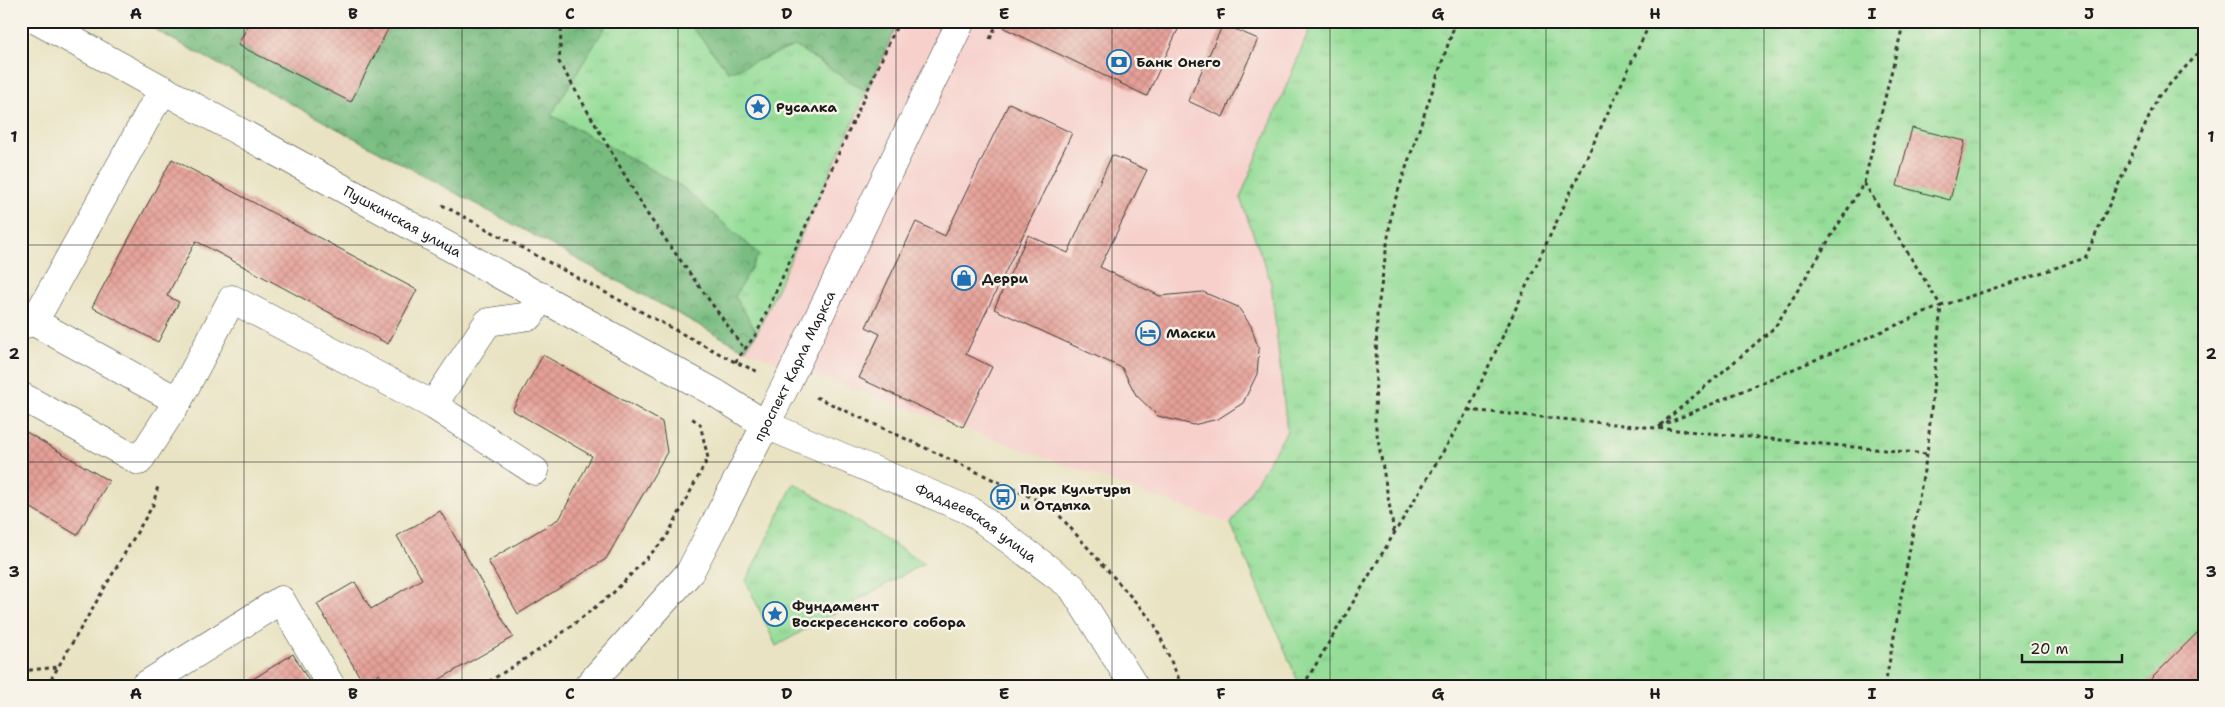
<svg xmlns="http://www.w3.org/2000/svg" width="2225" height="707" font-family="'Shantell Sans',sans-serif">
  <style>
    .built { fill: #f7d0cc }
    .grass { fill: url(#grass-tufts); stroke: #587c5a }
    .forest { fill: url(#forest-crowns); stroke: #4a6c4e }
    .building { fill: url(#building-cross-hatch) }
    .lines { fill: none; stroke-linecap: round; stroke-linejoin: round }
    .minor-casing { stroke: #3b3a35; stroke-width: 29 }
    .path { stroke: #3b3a35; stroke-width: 3; stroke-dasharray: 4 4; stroke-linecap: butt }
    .minor { stroke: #fff; stroke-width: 28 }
    .grid { fill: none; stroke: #1c1c1c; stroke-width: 1; stroke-opacity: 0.55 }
    .labels { text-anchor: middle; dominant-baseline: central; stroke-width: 5; stroke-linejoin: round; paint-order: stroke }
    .poi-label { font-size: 14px; font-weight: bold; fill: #1c1c1c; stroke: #f7f3e8; text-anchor: start }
    .street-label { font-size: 14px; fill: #1c1c1c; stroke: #f7f3e8 }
    .neatline { fill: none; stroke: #1c1c1c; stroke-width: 2 }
    .grid-label { font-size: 16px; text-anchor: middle; font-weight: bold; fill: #1c1c1c }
  </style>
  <defs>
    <pattern id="grass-tufts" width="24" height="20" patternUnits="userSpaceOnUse" patternTransform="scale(1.25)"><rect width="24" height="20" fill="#95dd98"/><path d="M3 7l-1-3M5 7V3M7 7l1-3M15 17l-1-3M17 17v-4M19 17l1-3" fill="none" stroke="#80bd82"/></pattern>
    <pattern id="forest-crowns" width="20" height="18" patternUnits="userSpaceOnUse" patternTransform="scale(1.25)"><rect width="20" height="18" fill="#78bc80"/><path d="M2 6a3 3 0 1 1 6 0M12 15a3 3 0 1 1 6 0" fill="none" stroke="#629868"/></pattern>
    <pattern id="building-cross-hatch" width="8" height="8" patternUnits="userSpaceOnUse" patternTransform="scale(1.25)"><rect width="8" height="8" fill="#e5a098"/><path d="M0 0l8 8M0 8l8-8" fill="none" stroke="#c48982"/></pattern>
  </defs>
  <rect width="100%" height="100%" fill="#f7f3e8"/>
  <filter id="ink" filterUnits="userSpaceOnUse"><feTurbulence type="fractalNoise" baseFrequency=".02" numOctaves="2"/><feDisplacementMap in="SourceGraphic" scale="10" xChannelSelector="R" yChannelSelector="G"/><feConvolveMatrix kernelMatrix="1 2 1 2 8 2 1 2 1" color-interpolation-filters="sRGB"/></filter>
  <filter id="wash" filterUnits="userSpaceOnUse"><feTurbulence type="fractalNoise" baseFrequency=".0096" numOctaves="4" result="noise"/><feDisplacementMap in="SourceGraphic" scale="20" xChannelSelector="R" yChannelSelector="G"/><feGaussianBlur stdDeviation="1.12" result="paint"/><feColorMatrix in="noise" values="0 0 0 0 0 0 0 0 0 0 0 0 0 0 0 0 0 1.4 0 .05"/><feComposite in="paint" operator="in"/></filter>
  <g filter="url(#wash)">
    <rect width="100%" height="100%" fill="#e9e3c3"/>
    <polygon class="built" points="899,21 1313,21 1240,198 1271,282 1287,432 1231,524 745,350 757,333"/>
    <g class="grass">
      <polygon points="139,21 899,21 757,333 745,350"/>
      <polygon points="1313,21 2204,21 2204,686 1300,686 1231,524 1287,431 1271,282 1240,198"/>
      <polygon points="794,483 924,563 776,646 746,581"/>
    </g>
    <g class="forest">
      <polygon points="139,21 250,21 238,45 351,102 392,21 609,21 551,115 681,186 759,254 735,296 757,333 745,350"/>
      <polygon points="687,21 899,21 867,92 795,46 729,72"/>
    </g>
    <g id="blocks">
      <g class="building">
        <polygon points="250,21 392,21 351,102 238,45"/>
        <polygon points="1007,21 1182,21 1147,96 1004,28"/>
        <polygon points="1223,24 1258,39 1223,117 1188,101"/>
        <polygon points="1009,103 1072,133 966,354 992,367 963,427 859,378 880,334 866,327 916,222 945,236"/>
        <polygon points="1912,128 1965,141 1950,200 1897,186"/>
        <polygon points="1112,155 1147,170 1100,267 1160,296 1203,292 1238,307 1251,326 1259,350 1257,374 1243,403 1218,419 1193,425 1158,416 1136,395 1122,368 994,309 1028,235 1068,253"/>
        <polygon points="172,159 417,290 388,344 196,241 167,296 179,302 158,342 92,307"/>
        <polygon points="543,355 662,422 667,452 606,559 518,614 488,561 560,518 592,456 512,410"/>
        <polygon points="21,429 109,481 77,535 21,502"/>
        <polygon points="440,511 513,637 428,686 386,686 379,674 364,684 317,604 355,582 371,609 422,579 397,536"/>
        <polygon points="2204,626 2204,686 2144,686"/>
        <polygon points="293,654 312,686 257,686 253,679"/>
      </g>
    </g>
  </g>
  <g filter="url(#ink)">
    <use href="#blocks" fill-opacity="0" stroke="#3b3a35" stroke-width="1"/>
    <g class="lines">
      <defs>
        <g id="minor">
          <path id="s1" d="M38,21L717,394L766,425L971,511L1072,587L1134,686"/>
          <polyline points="34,322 178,401"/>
          <polyline points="21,325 34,322 152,108 165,90"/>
          <polyline points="21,396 139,461 178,401 232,299 433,405 535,471"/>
          <polyline points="433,405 488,322 530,316 541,296"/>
          <polyline points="144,686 281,600 331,686"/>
          <path id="s2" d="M588,686L690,572L787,383L961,21"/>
        </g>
      </defs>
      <use href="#minor" class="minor-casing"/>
      <g class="path">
        <polyline points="562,21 559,62 648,215 745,350"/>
        <polyline points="990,39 998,21"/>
        <polygon points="1864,183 1941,306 1658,427 1775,327"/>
        <polyline points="1864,183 1904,21"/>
        <polyline points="442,205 735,362 759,372"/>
        <polyline points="735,362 757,333 899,21"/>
        <polyline points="816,397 1052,507 1154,623 1182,686"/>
        <polyline points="1468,410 1927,454"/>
        <polyline points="1394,532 1375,422 1377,315 1392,209 1456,21"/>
        <polyline points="21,671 58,667"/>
        <polyline points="47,686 153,505 158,486"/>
        <polyline points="482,686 547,645 612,594 666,538 708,458 700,424 690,417"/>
        <polyline points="1303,686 1468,410 1651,21"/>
        <polyline points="1885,686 1927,454 1941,306 2085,258 2158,97 2204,47"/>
      </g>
      <use href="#minor" class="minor"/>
    </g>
  </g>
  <path class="grid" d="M244,21V686M462,21V686M678,21V686M896,21V686M1112,21V686M1330,21V686M1546,21V686M1764,21V686M1980,21V686M21,245H2204M21,462H2204"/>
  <defs>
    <symbol id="bank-ring" viewBox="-11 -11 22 22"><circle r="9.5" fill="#f7f3e8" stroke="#1f6fb2" stroke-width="1.5"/><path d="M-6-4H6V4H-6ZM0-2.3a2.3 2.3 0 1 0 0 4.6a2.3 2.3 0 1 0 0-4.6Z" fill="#1f6fb2"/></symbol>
    <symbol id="sight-ring" viewBox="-11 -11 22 22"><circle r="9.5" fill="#f7f3e8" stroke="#1f6fb2" stroke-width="1.5"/><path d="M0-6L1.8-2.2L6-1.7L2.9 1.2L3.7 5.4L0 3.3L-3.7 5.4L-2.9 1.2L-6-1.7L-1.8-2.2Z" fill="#1f6fb2"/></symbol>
    <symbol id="shop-ring" viewBox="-11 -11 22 22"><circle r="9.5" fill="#f7f3e8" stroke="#1f6fb2" stroke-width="1.5"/><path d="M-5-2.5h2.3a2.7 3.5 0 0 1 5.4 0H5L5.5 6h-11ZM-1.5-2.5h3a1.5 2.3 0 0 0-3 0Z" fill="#1f6fb2"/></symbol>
    <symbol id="hotel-ring" viewBox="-11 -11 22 22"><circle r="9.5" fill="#f7f3e8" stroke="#1f6fb2" stroke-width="1.5"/><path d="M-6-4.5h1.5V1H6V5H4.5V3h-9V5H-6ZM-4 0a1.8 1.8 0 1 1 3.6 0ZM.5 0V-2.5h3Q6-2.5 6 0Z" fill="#1f6fb2"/></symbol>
    <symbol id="bus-ring" viewBox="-11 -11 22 22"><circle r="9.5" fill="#f7f3e8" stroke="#1f6fb2" stroke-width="1.5"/><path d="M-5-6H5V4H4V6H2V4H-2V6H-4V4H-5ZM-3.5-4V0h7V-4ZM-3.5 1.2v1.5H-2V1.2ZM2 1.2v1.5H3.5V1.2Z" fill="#1f6fb2"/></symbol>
  </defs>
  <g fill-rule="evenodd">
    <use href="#bank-ring" x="1105" y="48" width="28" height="28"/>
    <use href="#sight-ring" x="744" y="93" width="28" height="28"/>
    <use href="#shop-ring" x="950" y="264" width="28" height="28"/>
    <use href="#hotel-ring" x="1134" y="319" width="28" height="28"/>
    <use href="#bus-ring" x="989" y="483" width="28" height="28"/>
    <use href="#sight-ring" x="761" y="600" width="28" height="28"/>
  </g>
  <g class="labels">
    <g class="poi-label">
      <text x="1136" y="62">Банк Онего</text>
      <text x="776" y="107">Русалка</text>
      <text x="982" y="278">Дерри</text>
      <text x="1166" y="333">Маски</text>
      <text x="1020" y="489">Парк Культуры<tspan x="1020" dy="16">и Отдыха</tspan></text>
      <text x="792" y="606">Фундамент<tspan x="792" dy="16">Воскресенского собора</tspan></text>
    </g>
    <g class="street-label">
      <text stroke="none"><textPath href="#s1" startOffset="416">Пушкинская улица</textPath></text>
      <text stroke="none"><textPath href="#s2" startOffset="384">проспект Карла Маркса</textPath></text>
      <text stroke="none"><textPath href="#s1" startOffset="1065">Фаддеевская улица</textPath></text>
    </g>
  </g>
  <rect width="2225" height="707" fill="none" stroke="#f7f3e8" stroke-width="55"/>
  <path d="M2022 654v8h100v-8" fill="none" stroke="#1c1c1c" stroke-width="2.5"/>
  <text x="2030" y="654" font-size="15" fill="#1c1c1c" stroke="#f7f3e8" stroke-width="4" paint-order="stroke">20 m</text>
  <rect x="28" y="28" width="2170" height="652" class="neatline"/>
  <g class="grid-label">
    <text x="136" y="19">A</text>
    <text x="353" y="19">B</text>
    <text x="570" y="19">C</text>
    <text x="787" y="19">D</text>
    <text x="1004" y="19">E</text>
    <text x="1221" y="19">F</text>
    <text x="1438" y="19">G</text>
    <text x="1655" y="19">H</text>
    <text x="1872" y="19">I</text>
    <text x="2089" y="19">J</text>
    <text x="14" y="142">1</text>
    <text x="2211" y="142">1</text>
    <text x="14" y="359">2</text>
    <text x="2211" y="359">2</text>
    <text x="14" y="577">3</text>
    <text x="2211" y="577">3</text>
    <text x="136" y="699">A</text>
    <text x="353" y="699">B</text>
    <text x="570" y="699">C</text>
    <text x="787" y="699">D</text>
    <text x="1004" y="699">E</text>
    <text x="1221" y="699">F</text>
    <text x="1438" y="699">G</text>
    <text x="1655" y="699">H</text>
    <text x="1872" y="699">I</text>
    <text x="2089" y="699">J</text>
  </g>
</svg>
